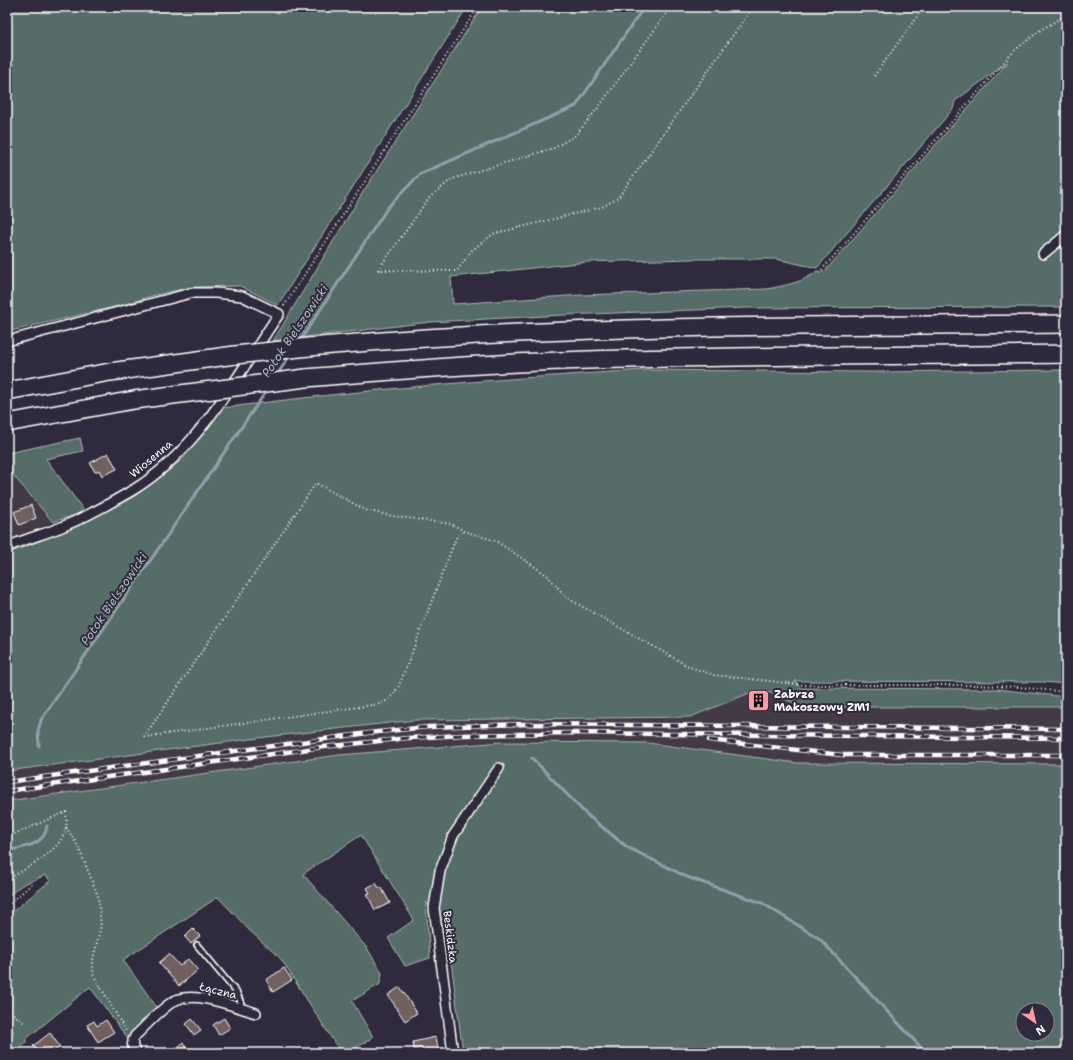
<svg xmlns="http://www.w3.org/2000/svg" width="1073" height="1060" font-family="'Shantell Sans',sans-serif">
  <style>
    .built { fill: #433a47 }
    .green { fill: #576c67; stroke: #abb6b3; fill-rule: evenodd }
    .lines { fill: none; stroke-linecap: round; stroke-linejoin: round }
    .stream { stroke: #949fae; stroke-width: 3 }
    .building { fill: #725e5f; stroke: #fff }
    .lane-casing { stroke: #fff; stroke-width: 8 }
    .street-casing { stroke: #fff; stroke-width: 12 }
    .highway-casing { stroke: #fff; stroke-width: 20 }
    .path { stroke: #fff; stroke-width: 2; stroke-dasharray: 1 3; stroke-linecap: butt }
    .lane { stroke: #2f2a3d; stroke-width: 4.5 }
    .street { stroke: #2f2a3d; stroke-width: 9 }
    .highway { stroke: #2f2a3d; stroke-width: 17 }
    .rail-casing { stroke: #fff; stroke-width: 4.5 }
    .rail { stroke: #2f2a3d; stroke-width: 3; stroke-dasharray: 9; stroke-linecap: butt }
    .highway-bridge-casing { stroke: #fff; stroke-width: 20; stroke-linecap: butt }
    .highway-bridge { stroke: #2f2a3d; stroke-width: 17 }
    .labels { text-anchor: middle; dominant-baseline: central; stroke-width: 4; stroke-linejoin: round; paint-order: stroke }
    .street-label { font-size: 11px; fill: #fff; stroke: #2f2a3d }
    .poi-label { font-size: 11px; font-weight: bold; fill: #fff; stroke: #2f2a3d; text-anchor: start }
    .water-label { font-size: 12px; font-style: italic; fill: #afb7c2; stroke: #2f2a3d }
  </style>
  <rect width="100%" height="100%" fill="#2f2a3d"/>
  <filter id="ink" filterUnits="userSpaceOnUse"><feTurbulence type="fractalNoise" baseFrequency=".025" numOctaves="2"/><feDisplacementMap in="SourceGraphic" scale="8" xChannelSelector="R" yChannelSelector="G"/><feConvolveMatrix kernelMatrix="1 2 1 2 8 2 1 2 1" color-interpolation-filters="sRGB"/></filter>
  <g filter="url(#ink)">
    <g class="built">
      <polygon points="8,467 53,522 11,539 7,534"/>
      <polygon points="770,693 804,707 1066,707 1066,764 797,763 648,743 502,742 339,755 7,801 7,771 266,737 415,720 690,717 747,694"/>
    </g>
    <g class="green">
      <polygon points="7,7 467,7 278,305 240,286 192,287 155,295 122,305 7,332"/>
      <path d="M482,7H1066V307L747,308L564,315L430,322L273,341L363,192ZM1008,62L824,272L817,271C805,282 783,286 767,289L581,295L453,304L451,277L587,262L691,259H776L817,268L953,109L955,101Z"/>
      <path d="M642,370L870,372L1066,370V684L1043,682L795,681L801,688L996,689L1066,697V707H804L770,693L747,694L690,717L415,720L266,737L7,771V640L10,638L7,634V554L69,529L133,497L182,460L222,408C361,389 501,379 642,370Z"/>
      <polygon points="80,438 83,451 46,459 85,512 53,522 7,468 7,453"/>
      <path d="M502,742L648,743L797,763L1066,764V1053H463L448,939L426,902L430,958L405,966L388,938L414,920L361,835L303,874L367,948L382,973L380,984L352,1001L373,1037L348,1053H341L281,959L249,930L218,897L123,960L158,1009L128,1039L90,987L26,1039V1043L13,1053H7V1043L14,1032L7,1025V916L50,881L46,875L22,885L7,897V801L339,755ZM1023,1010H1047V1034H1023Z"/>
    </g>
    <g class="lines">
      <g class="stream">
        <polyline points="299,342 388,207 420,174 576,106 644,7"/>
        <polyline points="277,375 290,355"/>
        <polyline points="39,746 38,731 41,720 267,390"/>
        <polyline points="532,758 586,814 627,847 687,877 762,903 820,939 926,1053"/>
        <path d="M7,851C22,847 45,846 47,826"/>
      </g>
    </g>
    <g class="building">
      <polygon points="108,453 117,469 102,476 99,470 95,472 90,463"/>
      <polygon points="31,505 36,518 19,525 14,512"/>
      <polygon points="376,883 379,888 381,887 390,903 375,910 367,894 370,893 367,888"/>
      <polygon points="193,929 200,936 191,944 185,937"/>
      <polygon points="169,954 180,966 188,959 198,970 179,986 159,963"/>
      <polygon points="284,968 292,980 273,992 266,980"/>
      <polygon points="400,987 417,1013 405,1021 388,995"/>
      <polygon points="224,1018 230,1028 219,1035 213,1025"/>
      <polygon points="192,1019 201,1030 194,1035 186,1024"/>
      <polygon points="106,1020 114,1032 98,1042 87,1025 94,1021 97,1026"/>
      <polygon points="50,1033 60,1047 52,1053 39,1053 33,1046"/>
      <polygon points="436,1037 439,1053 423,1053 422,1048 414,1049 413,1042"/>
      <polygon points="183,1043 190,1053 170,1053"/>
    </g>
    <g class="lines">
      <defs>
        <polyline id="lane" points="197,945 237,993 241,1003 241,1009"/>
        <g id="street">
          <polyline points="1043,254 1066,235"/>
          <path d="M7,341L191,293H216L242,296L279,314C237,375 199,450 133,490C111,503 88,516 64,526C45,534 25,539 7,547"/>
          <path d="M136,1053C132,1047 131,1043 135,1036C147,1025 160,1009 174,1001C194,990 235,1007 256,1013"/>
          <polyline points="453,1053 434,908 440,871 453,836 499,768"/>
        </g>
        <g id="highway">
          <path d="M309,347C561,324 813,326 1066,324"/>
          <path d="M306,378C391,371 476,364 561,361C729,355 898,356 1066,354"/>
          <polyline points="7,391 110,372 235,355"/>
          <polyline points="7,423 134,400 212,390"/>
        </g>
      </defs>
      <use href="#lane" class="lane-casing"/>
      <use href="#street" class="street-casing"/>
      <use href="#highway" class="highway-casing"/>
      <g class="path">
        <polyline points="874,76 924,7"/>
        <polyline points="378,270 457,271 471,251 493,234 602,207 618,198 753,7"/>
        <polyline points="378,270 429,198 452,179 554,148 576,135 598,108 671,7"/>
        <polyline points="819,273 1014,51 1039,31 1066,15"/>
        <polyline points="284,306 478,7"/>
        <polyline points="144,737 316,483 365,510 392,516 452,524 464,531 496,541 547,575 567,598 690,667 714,675 805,685 976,685 1018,687 1066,692"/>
        <polyline points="144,737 379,704 389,700 399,686 456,538 464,531"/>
        <polyline points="66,827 78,846 98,896 101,926 93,959 93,974 127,1033"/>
        <path d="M7,837L66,812C66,817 67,823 66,828C60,853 27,867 7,880"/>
        <polyline points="7,906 34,882"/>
        <polyline points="7,1009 24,1023"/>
      </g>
      <use href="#lane" class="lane"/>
      <use href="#street" class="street"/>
      <use href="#highway" class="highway"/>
      <defs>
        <g id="rail">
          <polyline points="709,740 842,755 1066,755"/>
          <polyline points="7,782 368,733 428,727 523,724 1066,729"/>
          <polyline points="7,791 323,747 408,738 463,735 569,733 1066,738"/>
        </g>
      </defs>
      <use href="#rail" class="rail-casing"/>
      <use href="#rail" class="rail"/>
      <defs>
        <g id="highway-bridge">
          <polyline points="235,355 309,347"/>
          <polyline points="212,390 306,378"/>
        </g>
      </defs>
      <use href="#highway-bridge" class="highway-bridge-casing"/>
      <use href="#highway-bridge" class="highway-bridge"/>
    </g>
  </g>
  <defs>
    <symbol id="building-square" viewBox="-11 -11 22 22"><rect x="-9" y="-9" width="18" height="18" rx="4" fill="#ff9aa2" stroke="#2f2a3d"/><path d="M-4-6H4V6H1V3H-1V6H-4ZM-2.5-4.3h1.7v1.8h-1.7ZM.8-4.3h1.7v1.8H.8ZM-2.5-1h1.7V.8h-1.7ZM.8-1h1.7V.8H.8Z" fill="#111"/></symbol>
  </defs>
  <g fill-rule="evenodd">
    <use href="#building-square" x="746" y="688" width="25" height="25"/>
  </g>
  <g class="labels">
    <g class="street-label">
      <text transform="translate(151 459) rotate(-40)">Wiosenna</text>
      <text transform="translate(450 937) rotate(83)">Beskidzka</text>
      <text transform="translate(218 991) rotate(14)">Łączna</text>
    </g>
    <g class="poi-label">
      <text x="774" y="694">Zabrze<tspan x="774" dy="13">Makoszowy ZM1</tspan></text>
    </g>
    <g class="water-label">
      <text transform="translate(295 331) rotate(-56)">Potok Bielszowicki</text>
      <text transform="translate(114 599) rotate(-56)">Potok Bielszowicki</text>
    </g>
  </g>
  <rect width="1073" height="1060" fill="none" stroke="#2f2a3d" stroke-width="24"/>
  <rect x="12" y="12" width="1049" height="1036" fill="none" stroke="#fff" stroke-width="1.5" filter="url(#ink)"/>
  <g transform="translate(1035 1022) rotate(146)"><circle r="19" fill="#2f2a3d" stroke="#827f8b"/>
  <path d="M0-3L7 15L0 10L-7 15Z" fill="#ff9aa2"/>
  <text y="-6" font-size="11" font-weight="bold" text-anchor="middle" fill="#ffffff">N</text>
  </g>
</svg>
